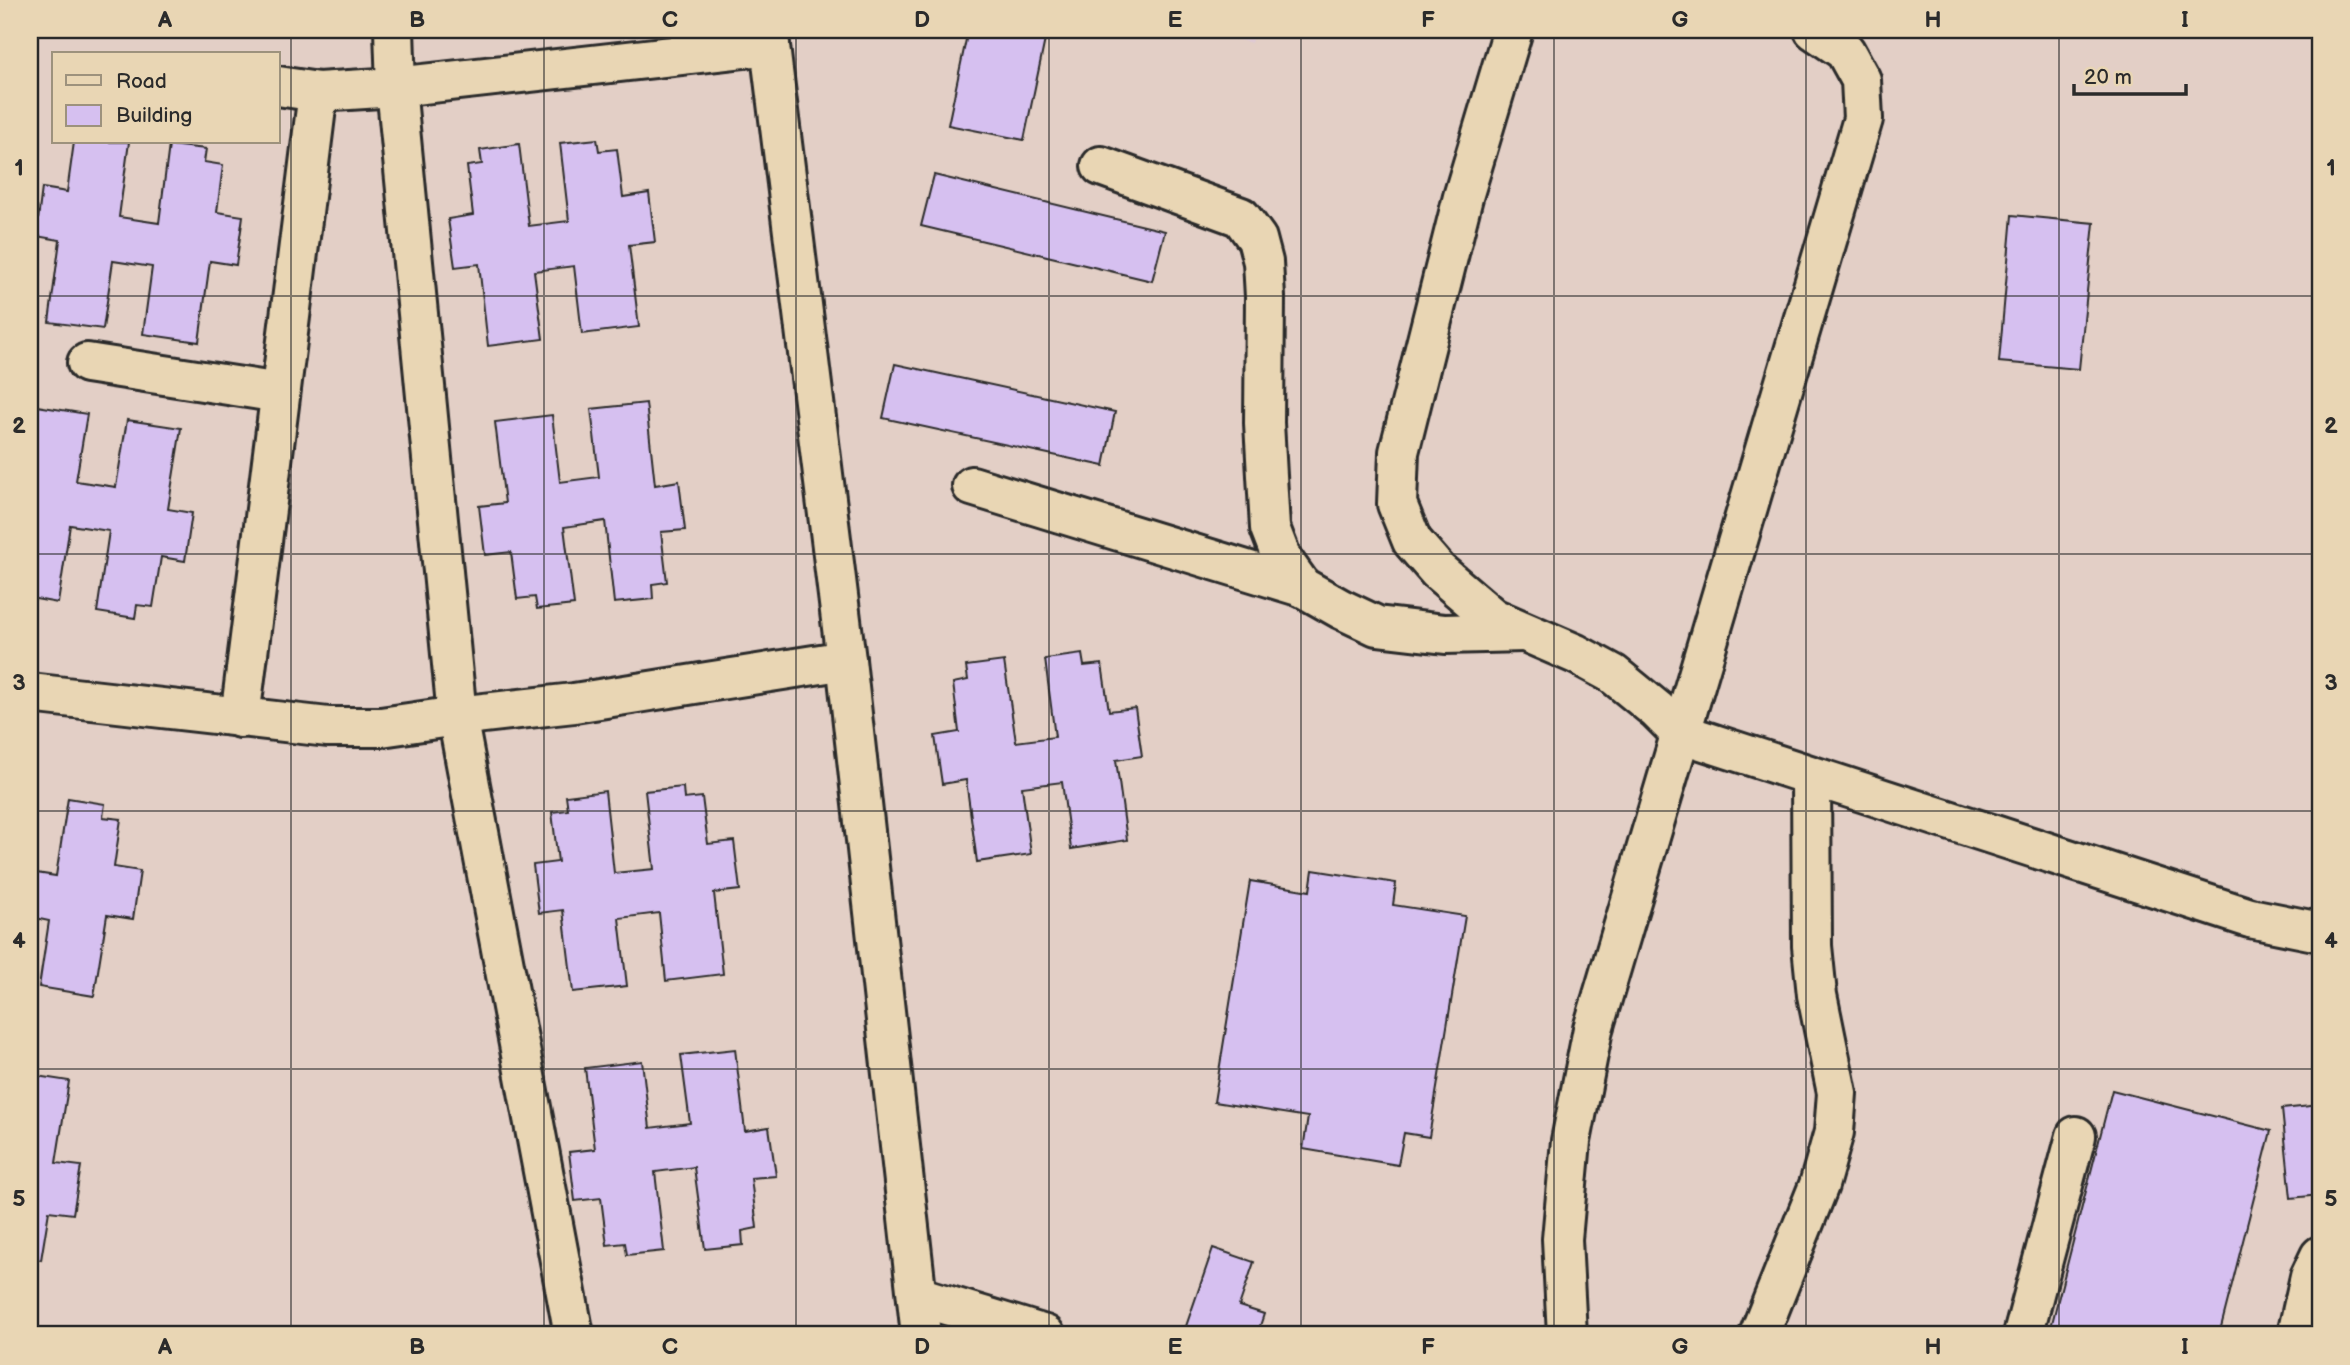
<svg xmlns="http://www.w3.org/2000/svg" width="2350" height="1365" font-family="'Balsamiq Sans',sans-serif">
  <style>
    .built { fill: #dfcad3 }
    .building { fill: #d6c0f0; stroke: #2b2b2b; stroke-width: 2 }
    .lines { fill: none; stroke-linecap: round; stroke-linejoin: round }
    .minor-casing { stroke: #2b2b2b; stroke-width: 44 }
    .minor { stroke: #e9d6b4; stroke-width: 38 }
    .grid { fill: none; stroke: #2b2b2b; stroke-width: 2; stroke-opacity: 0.55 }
    .neatline { fill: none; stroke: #2b2b2b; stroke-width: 2.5 }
    .grid-label { font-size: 23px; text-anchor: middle; font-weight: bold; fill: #2b2b2b }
  </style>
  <rect width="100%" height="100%" fill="#e3cfc6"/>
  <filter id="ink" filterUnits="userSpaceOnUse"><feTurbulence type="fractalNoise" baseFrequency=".0143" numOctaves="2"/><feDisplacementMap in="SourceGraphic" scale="14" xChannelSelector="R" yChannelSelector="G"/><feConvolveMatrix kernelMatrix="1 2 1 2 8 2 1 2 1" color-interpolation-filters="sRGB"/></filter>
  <g filter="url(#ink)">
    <polygon class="built" points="1198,30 1255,30 1251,43"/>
    <g class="building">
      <polygon points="968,30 1047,30 1024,140 948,125"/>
      <polygon points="597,139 599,151 617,149 623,197 649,193 655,242 629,245 639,327 582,334 574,266 534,271 543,339 488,346 479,264 455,267 448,219 473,215 467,166 482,164 480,150 519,144 529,226 569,221 560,143"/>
      <polygon points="74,142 89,144 90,142 129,142 119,217 159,223 169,145 206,149 204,162 223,165 217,212 243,216 236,265 210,261 199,342 143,334 152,267 113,261 103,329 49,322 60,240 36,236 42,188 67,192"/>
      <polygon points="934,175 1165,231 1152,281 921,226"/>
      <polygon points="2012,215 2094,223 2079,369 1999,362"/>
      <polygon points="895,364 1115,412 1104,466 883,418"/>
      <polygon points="646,403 655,485 679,481 685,530 661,532 667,582 652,584 653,599 614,603 605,521 564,527 574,605 537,609 535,597 517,599 511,552 485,555 479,506 505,503 495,422 552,415 560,482 599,477 591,409"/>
      <polygon points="31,405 87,414 76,481 116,487 127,420 181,428 168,509 192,513 185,561 161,557 153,607 137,605 135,618 97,612 109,531 70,525 58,603 30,598"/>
      <polygon points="1082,654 1084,666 1102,664 1109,711 1135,708 1142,756 1116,760 1127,840 1071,849 1062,782 1022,787 1031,854 977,862 966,780 942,784 935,736 959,732 953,683 968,680 966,666 1004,661 1016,742 1055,737 1045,659"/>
      <polygon points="683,787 684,799 702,797 708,844 734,841 740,890 714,893 723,974 666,981 659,913 619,918 627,986 573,992 563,910 539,913 533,865 558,862 552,812 568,810 566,796 605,791 614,873 654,869 645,791"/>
      <polygon points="68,798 105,804 103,817 121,819 114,867 140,871 133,919 107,915 94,996 39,987 49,921 30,917 30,872 56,876"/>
      <polygon points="1313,870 1396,883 1393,905 1465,916 1429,1137 1404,1133 1398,1165 1303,1149 1308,1117 1214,1102 1250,881 1310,891"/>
      <polygon points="735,1049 745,1131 769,1127 776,1176 751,1178 757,1228 742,1231 743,1245 705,1249 694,1167 655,1172 664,1251 627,1255 625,1243 607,1245 601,1198 575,1201 569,1152 595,1149 585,1068 642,1061 650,1128 690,1123 681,1055"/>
      <polygon points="30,1075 69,1081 56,1163 81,1166 73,1214 49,1211 41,1260 30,1258"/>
      <polygon points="2112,1090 2271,1131 2219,1335 2049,1335"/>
      <polygon points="2320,1105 2320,1195 2291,1198 2282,1109"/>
      <polygon points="1213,1248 1254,1262 1239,1306 1264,1314 1257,1335 1183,1335"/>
    </g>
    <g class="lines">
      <defs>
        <g id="minor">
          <polyline points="394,30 396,87 457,716 574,1335"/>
          <polyline points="768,30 846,660 921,1335"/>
          <polyline points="1513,30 1463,197 1399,452 1397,504 1412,541 1438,571 1493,618 1576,654 1613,674 1657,710 1680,733 2250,918 2320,932"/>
          <polyline points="278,86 318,92 396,87 770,45"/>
          <polyline points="1101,166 1241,217 1257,239 1263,262 1265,297 1264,423 1270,528 1282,559 1302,587 1341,609 1377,626 1445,634 1523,632"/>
          <polyline points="87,363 280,393"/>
          <polyline points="972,486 1302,587"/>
          <polyline points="30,693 328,727 381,727 457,716 574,703 846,660"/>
          <polyline points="240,718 318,92"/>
          <polyline points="917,1296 1045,1335"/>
          <polyline points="1567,1335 1562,1239 1571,1141 1593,1029 1863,119 1861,80 1845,51 1814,30"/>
          <polyline points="1759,1335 1819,1185 1834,1132 1837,1093 1817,995 1812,946 1811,776"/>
          <polyline points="2023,1335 2076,1136"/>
          <polyline points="2297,1335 2310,1277 2320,1256"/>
        </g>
      </defs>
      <use href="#minor" class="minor-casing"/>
      <use href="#minor" class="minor"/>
    </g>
  </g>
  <path class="grid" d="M291,30V1335M544,30V1335M796,30V1335M1049,30V1335M1301,30V1335M1554,30V1335M1806,30V1335M2059,30V1335M30,296H2320M30,554H2320M30,811H2320M30,1069H2320"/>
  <rect width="2350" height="1365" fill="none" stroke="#e9d6b4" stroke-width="77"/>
  <rect x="52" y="52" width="228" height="91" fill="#e9d6b4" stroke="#9d927d" stroke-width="2"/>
  <rect x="66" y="75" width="35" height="10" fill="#e9d6b4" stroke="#9d927d" stroke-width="2"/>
  <text x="116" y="88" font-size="21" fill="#2b2b2b">Road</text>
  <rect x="66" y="105" width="35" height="21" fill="#d6c0f0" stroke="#9d927d" stroke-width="2"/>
  <text x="116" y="122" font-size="21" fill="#2b2b2b">Building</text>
  <path d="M2074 84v10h112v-10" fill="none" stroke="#2b2b2b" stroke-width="3.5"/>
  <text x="2084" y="84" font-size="21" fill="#2b2b2b" stroke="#e9d6b4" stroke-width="5" paint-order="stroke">20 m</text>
  <rect x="38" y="38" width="2274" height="1288" class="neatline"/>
  <g class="grid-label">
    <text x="165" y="27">A</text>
    <text x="417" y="27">B</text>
    <text x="670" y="27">C</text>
    <text x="922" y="27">D</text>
    <text x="1175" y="27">E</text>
    <text x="1428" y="27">F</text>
    <text x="1680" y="27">G</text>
    <text x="1933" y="27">H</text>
    <text x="2185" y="27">I</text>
    <text x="19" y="175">1</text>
    <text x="2331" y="175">1</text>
    <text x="19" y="433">2</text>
    <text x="2331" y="433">2</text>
    <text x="19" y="690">3</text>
    <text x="2331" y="690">3</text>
    <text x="19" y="948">4</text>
    <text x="2331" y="948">4</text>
    <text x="19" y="1206">5</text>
    <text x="2331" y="1206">5</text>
    <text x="165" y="1354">A</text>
    <text x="417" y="1354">B</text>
    <text x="670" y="1354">C</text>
    <text x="922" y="1354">D</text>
    <text x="1175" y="1354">E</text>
    <text x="1428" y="1354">F</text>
    <text x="1680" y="1354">G</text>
    <text x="1933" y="1354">H</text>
    <text x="2185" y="1354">I</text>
  </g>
</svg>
